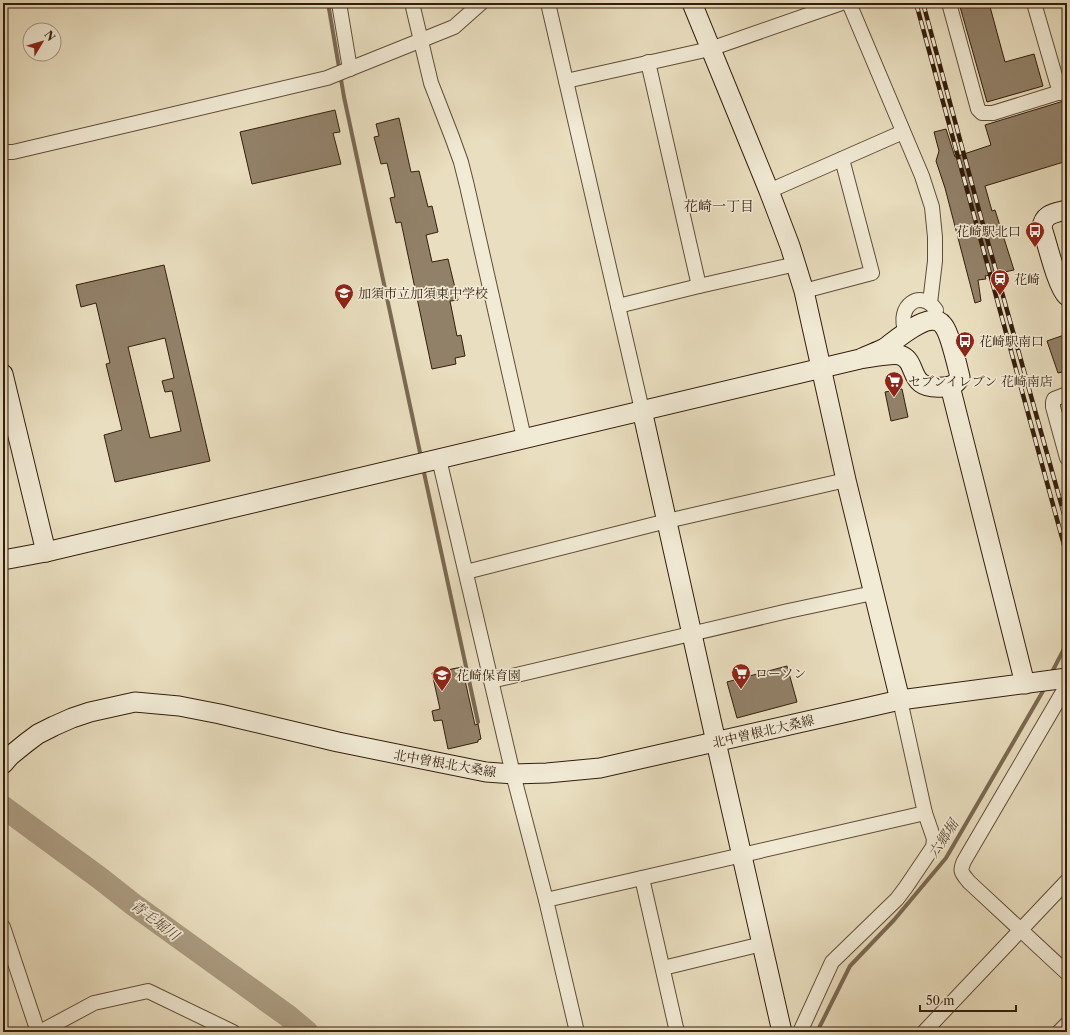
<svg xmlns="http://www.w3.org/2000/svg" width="1070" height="1035" font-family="'Libre Caslon Text','Noto Serif JP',serif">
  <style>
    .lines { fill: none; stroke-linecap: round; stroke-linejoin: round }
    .stream { stroke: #7b6953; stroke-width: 4 }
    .river { stroke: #ab9c82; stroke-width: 23 }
    .building { fill: #928169; stroke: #341d0c; fill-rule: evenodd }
    .street-casing { stroke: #614d39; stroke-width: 16 }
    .secondary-casing { stroke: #341d0c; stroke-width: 21 }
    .street { stroke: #f1ead5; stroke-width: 14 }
    .secondary { stroke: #f1ead5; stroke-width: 19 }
    .rail-casing { stroke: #341d0c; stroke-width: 4.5 }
    .rail { stroke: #f1ead5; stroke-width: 3; stroke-dasharray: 9; stroke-linecap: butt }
    .labels { text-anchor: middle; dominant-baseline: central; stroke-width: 3.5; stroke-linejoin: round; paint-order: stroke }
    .poi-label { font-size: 13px; fill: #341d0c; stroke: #f1ead5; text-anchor: start }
    .street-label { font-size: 13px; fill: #341d0c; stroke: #f1ead5 }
    .neighbourhood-label { font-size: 14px; fill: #341d0c; stroke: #f1ead5 }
    .water-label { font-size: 14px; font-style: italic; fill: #5e4935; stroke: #f1ead5 }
  </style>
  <rect width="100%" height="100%" fill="#e9debf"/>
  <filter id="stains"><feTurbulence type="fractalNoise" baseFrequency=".005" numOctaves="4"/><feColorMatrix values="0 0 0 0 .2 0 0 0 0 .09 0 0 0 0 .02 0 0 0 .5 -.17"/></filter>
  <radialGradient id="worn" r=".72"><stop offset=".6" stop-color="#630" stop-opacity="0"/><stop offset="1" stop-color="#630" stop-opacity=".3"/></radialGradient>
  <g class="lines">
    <g class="stream">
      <polyline points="328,3 344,97 421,457"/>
      <polyline points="423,468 478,722"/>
      <polyline points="1051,674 1067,643"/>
      <polyline points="817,1032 850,966 894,920 946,858 1046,686"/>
    </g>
    <polyline class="river" points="3,807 101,879 134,905 288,1016 307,1032"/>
  </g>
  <g class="building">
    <polygon points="959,3 989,3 1005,62 1034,54 1043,86 987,102"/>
    <polygon points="1067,100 1067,161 985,186 992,211 995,210 1014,270 985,276 986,279 978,280 981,301 975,303 945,188 936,161 939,151 934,132 946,129 955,157 991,145 985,125"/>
    <polygon points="335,110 340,132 333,133 341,164 252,184 240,132"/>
    <polygon points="399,118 411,172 419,171 428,207 432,206 438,232 426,235 432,262 448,259 458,300 450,301 457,336 461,335 465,356 455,358 456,364 432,369 401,222 396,223 390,198 395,197 387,163 381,164 374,137 379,136 376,124"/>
    <path d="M164,265L210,461L115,482L104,435L122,430L106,364L110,363L96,303L81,307L76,285ZM165,338L174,378L162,381L165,392L172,391L181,431L150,438L128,347Z"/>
    <polygon points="1067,334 1067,371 1058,373 1047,341"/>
    <polygon points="902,389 908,417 891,421 885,392"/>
    <polygon points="787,666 797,702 737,718 727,682"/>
    <polygon points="462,667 475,725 478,724 481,739 478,740 478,742 448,749 442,720 434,721 432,711 440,709 432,673"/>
  </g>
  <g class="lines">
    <defs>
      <g id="street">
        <polyline points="339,3 350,69"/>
        <polyline points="412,3 431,83 452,137 461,162 467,186 524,438"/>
        <polyline points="548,3 642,410"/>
        <polyline points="849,3 922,176 932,207 935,237 935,261 930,303"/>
        <polyline points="949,3 978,109 982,113 993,113 1067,90"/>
        <polyline points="1034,3 1060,93"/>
        <polyline points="648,62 699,286"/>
        <polyline points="566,81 710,49 842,3"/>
        <polyline points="3,152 13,152 327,78 454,27 481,3"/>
        <polyline points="769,191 903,132"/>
        <polyline points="804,291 872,273 842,159"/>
        <polyline points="618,306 699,286 796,264"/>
        <path d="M906,332C895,306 921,288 936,310"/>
        <polyline points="1067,394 1054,399 1053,402 1053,407 1067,458"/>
        <polyline points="439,459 513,774 546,900 577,1032"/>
        <polyline points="466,572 667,521 846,480"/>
        <polyline points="491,681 788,611 873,593"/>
        <path d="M1067,685L964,861C959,872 962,873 969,882L1067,973"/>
        <polyline points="642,878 677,1032"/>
        <polyline points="546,900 925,813"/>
        <polyline points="3,927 38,1032"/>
        <polyline points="663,968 762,944"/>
        <polyline points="40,1032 94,1003 148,991 233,1032"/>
        <polyline points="800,1032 832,962 897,899 906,887 933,847 934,839 925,813 900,700"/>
        <polyline points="924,1032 1067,881"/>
        <polyline points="1059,1032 1067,1024"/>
      </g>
      <g id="secondary">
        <polyline points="692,3 769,191 790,246 804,291 846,480 900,700"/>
        <path d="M1067,210C1056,213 1043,213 1042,228C1047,242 1057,287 1067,296"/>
        <polyline points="3,374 46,552"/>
        <polyline points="950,386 1025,684"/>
        <polyline points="642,410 716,742 782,1032"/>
        <path d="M3,560L46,552L860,359C869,358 891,353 900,355C920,362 905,390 943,387C951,387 956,385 960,377C957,365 950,333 943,325C930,309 896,340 885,348C877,352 868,355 860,359"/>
        <polyline points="3,764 10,756 26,743 38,734 54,726 72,718 90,712 135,702 179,706 220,714 338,742 486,772 513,774 547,773 600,768 900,700 1067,678"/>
      </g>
    </defs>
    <use href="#street" class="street-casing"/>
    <use href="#secondary" class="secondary-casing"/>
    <use href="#street" class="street"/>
    <use href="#secondary" class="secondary"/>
    <defs>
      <g id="rail">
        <polyline points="916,3 1067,556"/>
        <polyline points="923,3 979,210 1067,525"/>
      </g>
    </defs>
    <use href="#rail" class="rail-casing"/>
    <use href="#rail" class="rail"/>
  </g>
  <defs>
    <symbol id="bus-pin" viewBox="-11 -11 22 30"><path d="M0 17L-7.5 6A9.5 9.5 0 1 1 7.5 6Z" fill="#8f2418" stroke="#f1ead5"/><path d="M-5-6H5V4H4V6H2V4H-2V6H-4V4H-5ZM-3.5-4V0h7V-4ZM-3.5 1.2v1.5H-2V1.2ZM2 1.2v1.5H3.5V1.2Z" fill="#fff"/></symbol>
    <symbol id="station-pin" viewBox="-11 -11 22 30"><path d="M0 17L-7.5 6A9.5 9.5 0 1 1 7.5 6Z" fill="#8f2418" stroke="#f1ead5"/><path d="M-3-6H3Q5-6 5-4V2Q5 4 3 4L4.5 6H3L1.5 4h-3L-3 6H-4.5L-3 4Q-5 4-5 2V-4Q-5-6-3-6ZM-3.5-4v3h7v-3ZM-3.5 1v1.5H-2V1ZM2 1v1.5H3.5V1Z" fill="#fff"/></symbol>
    <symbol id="school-pin" viewBox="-11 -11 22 30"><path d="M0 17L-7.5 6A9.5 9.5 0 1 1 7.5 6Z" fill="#8f2418" stroke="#f1ead5"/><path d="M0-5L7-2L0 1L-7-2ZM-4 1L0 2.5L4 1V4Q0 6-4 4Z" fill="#fff"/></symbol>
    <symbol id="supermarket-pin" viewBox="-11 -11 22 30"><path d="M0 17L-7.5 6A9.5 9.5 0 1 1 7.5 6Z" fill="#8f2418" stroke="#f1ead5"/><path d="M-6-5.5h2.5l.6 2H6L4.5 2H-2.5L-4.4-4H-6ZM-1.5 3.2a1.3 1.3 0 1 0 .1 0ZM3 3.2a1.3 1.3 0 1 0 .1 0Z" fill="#fff"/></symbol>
  </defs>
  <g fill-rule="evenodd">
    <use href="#bus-pin" x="1024" y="220" width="22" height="30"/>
    <use href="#station-pin" x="989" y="268" width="22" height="30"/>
    <use href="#school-pin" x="333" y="282" width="22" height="30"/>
    <use href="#bus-pin" x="954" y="330" width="22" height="30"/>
    <use href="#supermarket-pin" x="883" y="370" width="22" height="30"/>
    <use href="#supermarket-pin" x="730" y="662" width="22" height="30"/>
    <use href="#school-pin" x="431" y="664" width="22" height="30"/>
  </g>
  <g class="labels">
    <g class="poi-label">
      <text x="1021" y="231" text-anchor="end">花崎駅北口</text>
      <text x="1014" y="279">花崎</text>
      <text x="358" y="293">加須市立加須東中学校</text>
      <text x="979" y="341">花崎駅南口</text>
      <text x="908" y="381">セブンイレブン 花崎南店</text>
      <text x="755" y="673">ローソン</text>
      <text x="456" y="675">花崎保育園</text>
    </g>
    <g class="street-label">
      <text transform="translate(763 731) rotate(-13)">北中曽根北大桑線</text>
      <text transform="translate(445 763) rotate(10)">北中曽根北大桑線</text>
    </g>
    <g class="neighbourhood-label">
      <text x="719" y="206">花崎一丁目</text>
    </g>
    <g class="water-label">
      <text transform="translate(943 839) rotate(-57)">六郷堀</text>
      <text transform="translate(155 920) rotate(37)">青毛堀川</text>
    </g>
  </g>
  <rect width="1070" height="1035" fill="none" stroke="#e9debf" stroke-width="16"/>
  <rect x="4" y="4" width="1062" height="1027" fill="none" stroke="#341d0c" stroke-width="2"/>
  <rect x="8" y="8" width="1054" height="1019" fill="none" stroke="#341d0c"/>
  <g transform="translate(42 42) rotate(52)"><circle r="19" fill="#f1ead5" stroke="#a59885"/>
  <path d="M0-3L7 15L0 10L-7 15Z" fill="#8f2418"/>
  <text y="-6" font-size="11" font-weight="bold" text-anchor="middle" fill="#341d0c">N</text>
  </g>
  <path d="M920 1005v6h96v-6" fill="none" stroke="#341d0c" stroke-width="2"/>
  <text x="926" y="1005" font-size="12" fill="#341d0c" stroke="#f1ead5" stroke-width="3" paint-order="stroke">50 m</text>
  <rect width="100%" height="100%" filter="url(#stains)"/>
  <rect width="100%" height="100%" fill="url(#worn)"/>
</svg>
